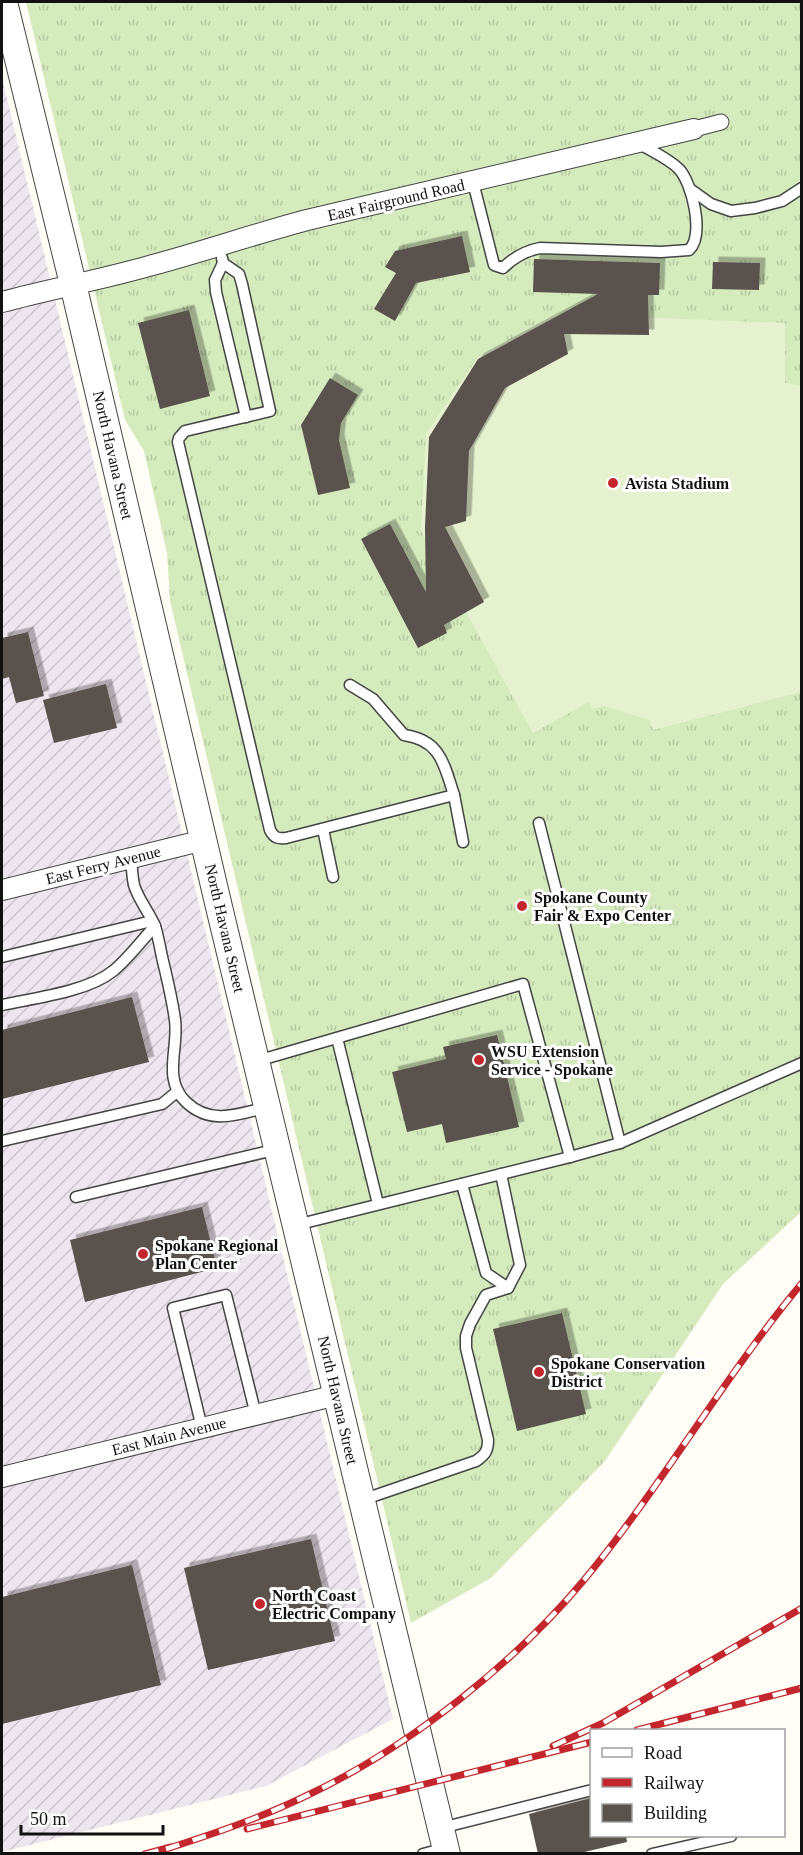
<svg xmlns="http://www.w3.org/2000/svg" width="803" height="1855" font-family="Georgia,serif">
  <style>
    .industrial { fill: url(#industrial-furrows) }
    .grass { fill: url(#grass-tufts) }
    .pitch { fill: #e6f2cf }
    .building { fill: #5a524d; filter: url(#shadow) }
    .lines { fill: none; stroke-linecap: round; stroke-linejoin: round }
    .service-casing { stroke: #444; stroke-width: 13 }
    .pedestrian-casing { stroke: #444; stroke-width: 17 }
    .minor-casing { stroke: #444; stroke-width: 22 }
    .tertiary-casing { stroke: #444; stroke-width: 28 }
    .service { stroke: #fff; stroke-width: 10 }
    .pedestrian { stroke: #fff; stroke-width: 15 }
    .minor { stroke: #fff; stroke-width: 20 }
    .tertiary { stroke: #fff; stroke-width: 26 }
    .rail-casing { stroke: #c4262e; stroke-width: 7 }
    .rail { stroke: #fff; stroke-width: 4.5; stroke-dasharray: 14; stroke-linecap: butt }
    .poi-dot { fill: #c4262e; stroke: #fff; stroke-width: 2 }
    .labels { text-anchor: middle; dominant-baseline: central; stroke-width: 6; stroke-linejoin: round; paint-order: stroke }
    .street-label { font-size: 16px; fill: #111; stroke: #fff }
    .poi-label { font-size: 16px; font-weight: bold; fill: #111; stroke: #fff; text-anchor: start }
  </style>
  <defs>
    <pattern id="industrial-furrows" width="10" height="10" patternUnits="userSpaceOnUse" patternTransform="scale(1.5)"><rect width="10" height="10" fill="#eee6ef"/><path d="M-1 1l2-2M0 10L10 0M9 11l2-2" fill="none" stroke="#cbc4cc"/></pattern>
    <pattern id="grass-tufts" width="24" height="20" patternUnits="userSpaceOnUse" patternTransform="scale(1.5)"><rect width="24" height="20" fill="#d5ebbd"/><path d="M3 7l-1-3M5 7V3M7 7l1-3M15 17l-1-3M17 17v-4M19 17l1-3" fill="none" stroke="#b6c8a1"/></pattern>
    <filter id="shadow"><feDropShadow dx="5.5" dy="-5.5" stdDeviation="0" flood-color="#0004"/></filter>
  </defs>
  <rect width="100%" height="100%" fill="#fffdf5"/>
  <polygon class="industrial" points="2,77 393,1719 266,1786 2,1852"/>
  <polygon class="grass" points="26,2 801,2 801,1212 723,1284 605,1461 491,1578 411,1623 170,601 167,553 144,451 125,420"/>
  <polygon class="pitch" points="558,314 785,323 785,383 802,386 801,692 653,730 649,720 604,706 592,709 589,702 533,733 421,531 426,434 478,357"/>
  <g class="building">
    <polygon points="462,236 470,272 416,283 395,321 374,309 396,273 385,267 395,251"/>
    <polygon points="534,259 660,263 659,295 648,295 649,335 564,334 568,354 505,388 469,451 466,521 445,527 484,602 444,625 447,633 418,648 361,539 390,524 426,592 425,527 429,437 478,359 598,294 533,292"/>
    <polygon points="713,262 760,263 759,290 712,289"/>
    <polygon points="189,310 210,396 160,409 138,323"/>
    <polygon points="330,378 358,395 341,423 339,440 350,488 318,495 301,425"/>
    <polygon points="28,632 44,696 16,703 9,677 2,679 2,638"/>
    <polygon points="106,684 117,728 54,743 43,700"/>
    <polygon points="132,997 149,1062 2,1099 2,1030"/>
    <polygon points="497,1035 519,1127 446,1143 442,1124 407,1132 392,1072 446,1059 443,1047"/>
    <polygon points="202,1207 217,1268 85,1302 70,1240"/>
    <polygon points="562,1313 586,1414 517,1431 493,1329"/>
    <polygon points="311,1539 335,1641 208,1670 184,1568"/>
    <polygon points="132,1565 161,1685 2,1724 2,1597"/>
    <polygon points="591,1798 591,1836 626,1836 627,1842 576,1854 538,1854 529,1814"/>
  </g>
  <g class="lines">
    <defs>
      <g id="service">
        <path d="M473,182L494,265L503,268C514,257 525,251 540,248L661,252L689,250C705,235 692,183 679,169C668,158 651,151 638,143"/>
        <polyline points="690,189 711,204 731,211 755,208 782,201 802,188"/>
        <polyline points="222,258 223,263 215,280 216,292 246,417"/>
        <path d="M223,263L239,274L242,284L270,411L185,431L179,438L178,442L270,830C274,838 278,839 286,838L454,795L463,842"/>
        <path d="M350,685L373,699L404,735C441,740 444,765 454,795"/>
        <polyline points="539,823 620,1143 802,1063"/>
        <polyline points="323,829 333,877"/>
        <path d="M131,858C132,867 132,876 134,885C138,899 149,912 155,926C158,936 160,947 162,957C167,978 172,998 175,1020C179,1048 162,1079 186,1102C211,1126 239,1114 268,1107"/>
        <polyline points="2,957 152,921"/>
        <path d="M2,1005C34,998 87,992 113,971C127,960 142,940 155,926"/>
        <polyline points="337,1038 378,1204"/>
        <polyline points="257,1061 523,984 570,1157 296,1225"/>
        <polyline points="2,1141 162,1104 178,1091"/>
        <polyline points="570,1157 620,1143"/>
        <polyline points="462,1184 486,1273 508,1288"/>
        <polyline points="76,1197 278,1149"/>
        <polyline points="202,1428 173,1308 226,1295 256,1415"/>
        <path d="M362,1500L476,1461C485,1455 488,1451 488,1440L466,1348V1336L470,1324L486,1295L508,1288L520,1265L501,1174"/>
        <polyline points="441,1828 592,1790"/>
        <polyline points="423,1854 446,1848"/>
        <polyline points="652,1854 731,1836"/>
      </g>
      <polyline id="pedestrian" points="694,129 721,122"/>
      <g id="minor">
        <path d="M2,302C50,289 100,280 149,266C202,252 254,234 307,220L694,129"/>
        <polyline points="2,890 204,840"/>
        <polyline points="2,1477 337,1395"/>
      </g>
      <polyline id="tertiary" points="4,2 73,284 219,907 447,1854"/>
    </defs>
    <use href="#service" class="service-casing"/>
    <use href="#pedestrian" class="pedestrian-casing"/>
    <use href="#minor" class="minor-casing"/>
    <use href="#tertiary" class="tertiary-casing"/>
    <use href="#service" class="service"/>
    <use href="#pedestrian" class="pedestrian"/>
    <use href="#minor" class="minor"/>
    <use href="#tertiary" class="tertiary"/>
    <defs>
      <g id="rail">
        <polyline points="637,1730 802,1688"/>
        <polyline points="553,1746 603,1723 802,1608"/>
        <polyline points="247,1829 592,1742"/>
        <path d="M166,1849C216,1833 266,1816 314,1792C410,1746 516,1662 584,1580C662,1486 723,1378 802,1283"/>
        <polyline points="145,1854 171,1847"/>
      </g>
    </defs>
    <use href="#rail" class="rail-casing"/>
    <use href="#rail" class="rail"/>
  </g>
  <g class="poi-dot">
    <circle cx="613" cy="483" r="6"/>
    <circle cx="522" cy="906" r="6"/>
    <circle cx="479" cy="1060" r="6"/>
    <circle cx="143" cy="1254" r="6"/>
    <circle cx="539" cy="1372" r="6"/>
    <circle cx="260" cy="1604" r="6"/>
  </g>
  <g class="labels">
    <g class="street-label">
      <text transform="translate(396 200) rotate(-13)">East Fairground Road</text>
      <text transform="translate(113 455) rotate(77)">North Havana Street</text>
      <text transform="translate(103 865) rotate(-14)">East Ferry Avenue</text>
      <text transform="translate(225 928) rotate(77)">North Havana Street</text>
      <text transform="translate(338 1400) rotate(77)">North Havana Street</text>
      <text transform="translate(169 1436) rotate(-14)">East Main Avenue</text>
    </g>
    <g class="poi-label">
      <text x="625" y="483">Avista Stadium</text>
      <text x="534" y="897">Spokane County<tspan x="534" dy="18">Fair &amp; Expo Center</tspan></text>
      <text x="491" y="1051">WSU Extension<tspan x="491" dy="18">Service - Spokane</tspan></text>
      <text x="155" y="1245">Spokane Regional<tspan x="155" dy="18">Plan Center</tspan></text>
      <text x="551" y="1363">Spokane Conservation<tspan x="551" dy="18">District</tspan></text>
      <text x="272" y="1595">North Coast<tspan x="272" dy="18">Electric Company</tspan></text>
    </g>
  </g>
  <rect width="803" height="1855" fill="none" stroke="#111111" stroke-width="6"/>
  <rect x="590" y="1729" width="195" height="108" fill="#ffffff" stroke="#a0a0a0" stroke-width="1.5"/>
  <rect x="602" y="1748" width="30" height="9" fill="#ffffff" stroke="#a0a0a0" stroke-width="1.5"/>
  <text x="644" y="1759" font-size="18" fill="#111111">Road</text>
  <rect x="602" y="1778" width="30" height="9" fill="#c4262e" stroke="#a0a0a0" stroke-width="1.5"/>
  <text x="644" y="1789" font-size="18" fill="#111111">Railway</text>
  <rect x="602" y="1804" width="30" height="18" fill="#5a524d" stroke="#a0a0a0" stroke-width="1.5"/>
  <text x="644" y="1819" font-size="18" fill="#111111">Building</text>
  <path d="M21 1825v9h142v-9" fill="none" stroke="#111111" stroke-width="3"/>
  <text x="30" y="1825" font-size="18" fill="#111111" stroke="#ffffff" stroke-width="4.5" paint-order="stroke">50 m</text>
</svg>
